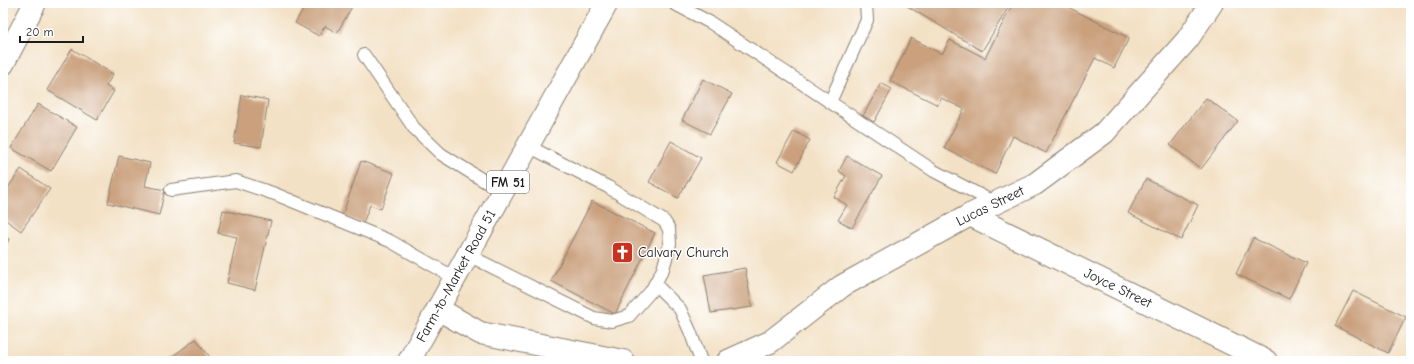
<svg xmlns="http://www.w3.org/2000/svg" width="1414" height="364" font-family="'Comic Neue',sans-serif">
  <style>
    .building { fill: #caa07d }
    .lines { fill: none; stroke-linecap: round; stroke-linejoin: round }
    .service-casing { stroke: #887e70; stroke-width: 14 }
    .minor-casing { stroke: #887e70; stroke-width: 24 }
    .primary-casing { stroke: #887e70; stroke-width: 24 }
    .service { stroke: #fff; stroke-width: 12 }
    .minor { stroke: #fff; stroke-width: 22 }
    .primary { stroke: #fff; stroke-width: 22 }
    .labels { text-anchor: middle; dominant-baseline: central; stroke-width: 3; stroke-linejoin: round; paint-order: stroke }
    .shield { fill: #fff; stroke: #606060; stroke-width: 1 }
    .shield-label { font-size: 13px; font-weight: bold; fill: #1c1c1c }
    .street-label { font-size: 14px; fill: #1c1c1c; stroke: #fff }
    .poi-label { font-size: 14px; fill: #1c1c1c; stroke: #fff; text-anchor: start }
  </style>
  <rect width="100%" height="100%" fill="#fff"/>
  <filter id="ink" filterUnits="userSpaceOnUse"><feTurbulence type="fractalNoise" baseFrequency=".025" numOctaves="2"/><feDisplacementMap in="SourceGraphic" scale="8" xChannelSelector="R" yChannelSelector="G"/><feConvolveMatrix kernelMatrix="1 2 1 2 8 2 1 2 1" color-interpolation-filters="sRGB"/></filter>
  <filter id="wash" filterUnits="userSpaceOnUse"><feTurbulence type="fractalNoise" baseFrequency=".012" numOctaves="4" result="noise"/><feDisplacementMap in="SourceGraphic" scale="16" xChannelSelector="R" yChannelSelector="G"/><feGaussianBlur stdDeviation="0.9" result="paint"/><feColorMatrix in="noise" values="0 0 0 0 0 0 0 0 0 0 0 0 0 0 0 0 0 1.4 0 .05"/><feComposite in="paint" operator="in"/></filter>
  <g filter="url(#wash)">
    <rect width="100%" height="100%" fill="#f3e1c5"/>
    <g id="blocks">
      <g class="building">
        <polygon points="307,3 354,3 337,33 325,26 319,36 295,23"/>
        <polygon points="902,3 1011,3 982,51"/>
        <polygon points="1013,3 1060,3 1129,38 1114,68 1095,58 1046,153 1013,136 995,174 944,148 964,109 941,98 938,105 890,81 911,38 942,54 950,40 985,58"/>
        <polygon points="72,49 113,74 106,86 114,91 97,120 47,90"/>
        <polygon points="703,79 732,94 710,134 682,120"/>
        <polygon points="881,83 892,89 874,122 863,116"/>
        <polygon points="242,95 268,100 261,147 234,143"/>
        <polygon points="1206,98 1238,121 1201,169 1170,145"/>
        <polygon points="38,104 77,127 51,171 11,148"/>
        <polygon points="794,131 810,140 794,171 777,162"/>
        <polygon points="671,141 701,158 678,198 649,182"/>
        <polygon points="119,156 150,163 145,186 165,190 159,215 108,203"/>
        <polygon points="847,156 882,176 852,228 838,220 847,205 834,197 846,176 839,171"/>
        <polygon points="361,161 394,173 381,209 370,205 363,223 342,216"/>
        <polygon points="21,169 50,189 21,231 3,218 3,191 5,192"/>
        <polygon points="1146,179 1198,205 1181,240 1128,213"/>
        <polygon points="592,201 655,233 615,314 551,281"/>
        <polygon points="223,210 271,221 255,290 227,283 237,237 218,233"/>
        <polygon points="3,236 9,239 3,251"/>
        <polygon points="1253,238 1306,263 1289,299 1236,274"/>
        <polygon points="745,268 752,307 711,313 704,275"/>
        <polygon points="1353,291 1406,317 1388,353 1335,326"/>
        <polygon points="196,339 213,361 166,361"/>
      </g>
    </g>
  </g>
  <g filter="url(#ink)">
    <use href="#blocks" fill-opacity="0" stroke="#887e70" stroke-width="1"/>
    <g class="lines">
      <defs>
        <g id="service">
          <polyline points="673,3 711,23 934,171 995,203"/>
          <polyline points="364,55 414,128 441,154 502,192"/>
          <polyline points="830,102 867,20 866,3"/>
          <polyline points="171,190 236,181 275,194 390,241 455,278"/>
          <polyline points="468,255 594,318 612,321 629,316 651,291 663,269 670,244 669,229 664,221 608,187 528,146"/>
          <polyline points="655,284 680,309 690,331 701,361"/>
        </g>
        <g id="minor">
          <polyline points="3,64 35,3"/>
          <polyline points="970,215 1266,361"/>
          <polyline points="438,309 480,333 623,361"/>
          <polyline points="728,361 770,342 842,286 970,215 1035,184 1104,133 1187,40 1212,3"/>
        </g>
        <polyline id="primary" points="409,361 607,3"/>
      </defs>
      <use href="#service" class="service-casing"/>
      <use href="#minor" class="minor-casing"/>
      <use href="#primary" class="primary-casing"/>
      <use href="#service" class="service"/>
      <use href="#minor" class="minor"/>
      <use href="#primary" class="primary"/>
    </g>
  </g>
  <defs>
    <symbol id="church-square" viewBox="-11 -11 22 22"><rect x="-9" y="-9" width="18" height="18" rx="4" fill="#c8321e" stroke="#fff"/><path d="M-1.2-6h2.4v3.5h3.3v2.4h-3.3V6h-2.4V-.1h-3.3v-2.4h3.3Z" fill="#fff"/></symbol>
  </defs>
  <g fill-rule="evenodd">
    <use href="#church-square" x="610" y="240" width="25" height="25"/>
  </g>
  <g class="labels">
    <rect class="shield" x="487" y="171" width="42" height="22" rx="3"/>
    <g class="shield-label">
      <text x="508" y="182">FM 51</text>
    </g>
    <g class="street-label">
      <text transform="translate(990 206) rotate(-26)">Lucas Street</text>
      <text transform="translate(456 276) rotate(-61)">Farm-to-Market Road 51</text>
      <text transform="translate(1118 288) rotate(26)">Joyce Street</text>
    </g>
    <g class="poi-label">
      <text x="638" y="252">Calvary Church</text>
    </g>
  </g>
  <rect width="1414" height="364" fill="none" stroke="#fff" stroke-width="16"/>
  <path d="M20 36v6h63v-6" fill="none" stroke="#1c1c1c" stroke-width="2"/>
  <text x="26" y="36" font-size="12" fill="#1c1c1c" stroke="#ffffff" stroke-width="3" paint-order="stroke">20 m</text>
</svg>
